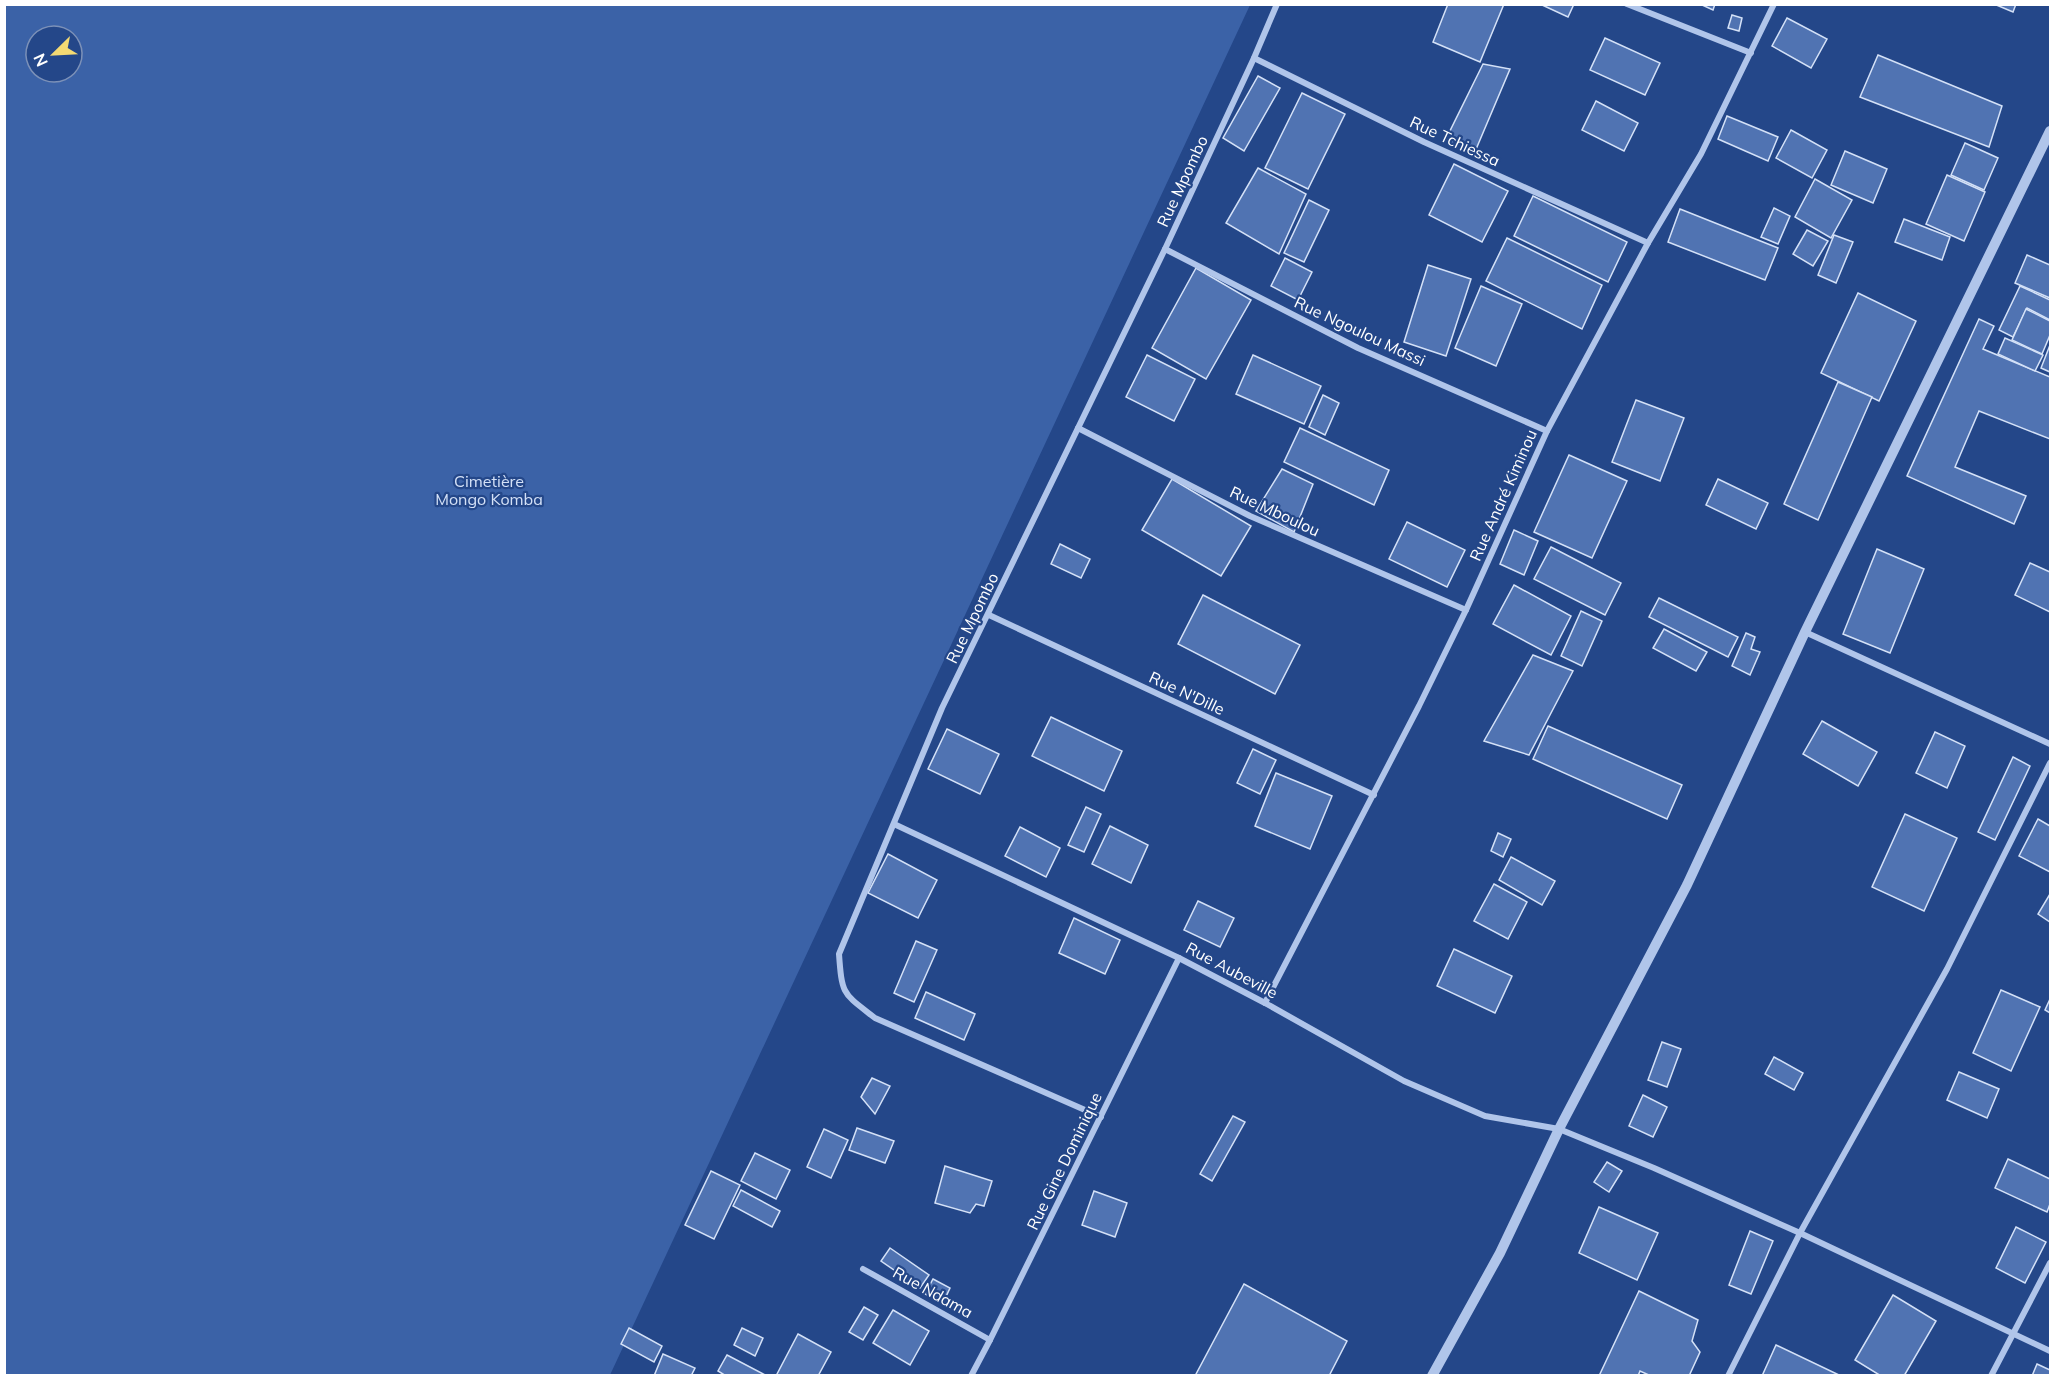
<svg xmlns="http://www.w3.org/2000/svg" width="2055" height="1380" font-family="Mulish,sans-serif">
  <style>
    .green { fill: #3b62a7; fill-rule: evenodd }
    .building { fill: #5073b2; stroke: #d4e1f7; stroke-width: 1.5 }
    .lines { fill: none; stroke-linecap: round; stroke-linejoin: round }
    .minor { stroke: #b0c5ea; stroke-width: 6 }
    .tertiary { stroke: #b0c5ea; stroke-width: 10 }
    .labels { text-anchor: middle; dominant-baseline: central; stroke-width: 4.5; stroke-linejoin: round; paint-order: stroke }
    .street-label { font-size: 16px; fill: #fff; stroke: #244789 }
    .park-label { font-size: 16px; fill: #d4e1f7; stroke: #244789 }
  </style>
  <rect width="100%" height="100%" fill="#244789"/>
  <path class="green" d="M5,5H1250L610,1375L5,1376ZM36,36H72V72H36Z"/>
  <g class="building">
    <polygon points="1448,4 1504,4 1480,62 1433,42"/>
    <polygon points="1540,4 1574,4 1568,17"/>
    <polygon points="1700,4 1715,4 1713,10"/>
    <polygon points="1994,4 2016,4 2013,12"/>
    <polygon points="1732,15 1742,18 1739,31 1728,28"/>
    <polygon points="1787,18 1827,39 1811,68 1772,46"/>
    <polygon points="1605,38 1660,63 1645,95 1590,70"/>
    <polygon points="1878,55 2002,106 1989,147 1860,97"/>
    <polygon points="1483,64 1510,69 1474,154 1445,141"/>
    <polygon points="1258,76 1280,88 1244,151 1223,138"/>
    <polygon points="1302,93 1345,114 1308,189 1265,168"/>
    <polygon points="1596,101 1638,123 1624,151 1582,130"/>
    <polygon points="1727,116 1778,137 1768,161 1718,139"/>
    <polygon points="1791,130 1827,150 1812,178 1776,158"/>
    <polygon points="1965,143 1998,158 1984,190 1951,175"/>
    <polygon points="1845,151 1887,169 1873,203 1831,185"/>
    <polygon points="1454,164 1508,191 1482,242 1429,215"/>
    <polygon points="1258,168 1306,194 1279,254 1226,223"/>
    <polygon points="1947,175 1985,192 1964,241 1926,224"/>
    <polygon points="1815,179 1852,200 1831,238 1795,217"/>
    <polygon points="1533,196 1627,242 1608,282 1514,236"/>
    <polygon points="1309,200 1329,210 1304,262 1284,253"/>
    <polygon points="1774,208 1790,216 1778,244 1761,237"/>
    <polygon points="1680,209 1778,248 1765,280 1668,242"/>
    <polygon points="1904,219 1950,237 1942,260 1895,242"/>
    <polygon points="1807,230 1828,241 1813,266 1793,254"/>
    <polygon points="1834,235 1853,242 1836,283 1818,275"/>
    <polygon points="1507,238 1602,285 1582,329 1486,281"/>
    <polygon points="2027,255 2050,265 2050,298 2015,283"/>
    <polygon points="1285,258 1312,272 1298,300 1271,286"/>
    <polygon points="1428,265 1471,279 1446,356 1404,342"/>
    <polygon points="1196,268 1251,300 1206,379 1152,348"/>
    <polygon points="1481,286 1522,304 1496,366 1455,348"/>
    <polygon points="2020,286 2050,300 2050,320 2027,308 2013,337 1999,330"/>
    <polygon points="1858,293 1916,321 1879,401 1821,373"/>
    <polygon points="2026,309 2050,321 2050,335 2042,354 2012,340"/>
    <polygon points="1979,319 1994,326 1983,349 2050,377 2050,439 1979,411 1955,467 2026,496 2014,524 1907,476"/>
    <polygon points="2005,338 2043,355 2035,371 1998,354"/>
    <polygon points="2050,345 2050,372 2041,368"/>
    <polygon points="1147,355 1195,379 1174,421 1126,397"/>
    <polygon points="1253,355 1321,386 1304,424 1236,394"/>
    <polygon points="1838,382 1872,397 1818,520 1784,504"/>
    <polygon points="1323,395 1339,403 1325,435 1309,427"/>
    <polygon points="1636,400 1684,418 1660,481 1612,462"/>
    <polygon points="1300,428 1389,470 1374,505 1284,462"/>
    <polygon points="1569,455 1627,481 1592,558 1534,532"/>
    <polygon points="1282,469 1313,484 1294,532 1256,511"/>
    <polygon points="1172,479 1251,526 1221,576 1142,530"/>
    <polygon points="1718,479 1768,503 1756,529 1706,505"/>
    <polygon points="1407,522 1465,550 1447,587 1389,559"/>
    <polygon points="1514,530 1538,541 1524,575 1500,564"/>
    <polygon points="1060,544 1090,559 1081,578 1051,564"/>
    <polygon points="1551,547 1621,583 1605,615 1534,579"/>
    <polygon points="1877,549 1924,569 1890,653 1843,634"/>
    <polygon points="2030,563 2050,572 2050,612 2015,595"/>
    <polygon points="1514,585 1571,616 1551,655 1493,624"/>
    <polygon points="1203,595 1300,645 1275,694 1178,644"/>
    <polygon points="1659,598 1738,637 1728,657 1649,617"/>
    <polygon points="1581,611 1602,621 1582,666 1561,656"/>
    <polygon points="1664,629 1707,652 1696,671 1653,648"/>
    <polygon points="1746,633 1755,637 1751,649 1760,652 1750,675 1732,666"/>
    <polygon points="1533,655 1573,671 1529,755 1484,741"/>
    <polygon points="1051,717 1122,751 1104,791 1032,756"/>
    <polygon points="1822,721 1877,752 1858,786 1803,754"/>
    <polygon points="1548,726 1682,785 1667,819 1533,759"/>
    <polygon points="947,729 999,754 980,794 928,769"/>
    <polygon points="1935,732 1965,746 1947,788 1916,773"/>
    <polygon points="1253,749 1276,760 1260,794 1237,783"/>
    <polygon points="2013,757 2030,766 1995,840 1978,832"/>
    <polygon points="1276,773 1332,796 1310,849 1255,826"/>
    <polygon points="1086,807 1101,814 1084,852 1068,845"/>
    <polygon points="1905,814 1957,838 1924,911 1872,887"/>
    <polygon points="2038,819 2050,826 2050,872 2019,856"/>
    <polygon points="1110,826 1148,845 1131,883 1092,864"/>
    <polygon points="1020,827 1060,848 1046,877 1005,856"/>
    <polygon points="1498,833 1511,839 1503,857 1491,851"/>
    <polygon points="888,854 937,880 918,918 868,893"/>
    <polygon points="1511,857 1555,881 1542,905 1499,880"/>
    <polygon points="1494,884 1527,902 1508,939 1474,921"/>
    <polygon points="2050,894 2050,922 2038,914"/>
    <polygon points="1198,901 1234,918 1220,947 1184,930"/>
    <polygon points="1074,918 1120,940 1105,974 1059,953"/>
    <polygon points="916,941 937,950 914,1002 894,993"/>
    <polygon points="1454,949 1512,976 1495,1013 1437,986"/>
    <polygon points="2001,990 2040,1007 2011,1071 1973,1053"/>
    <polygon points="926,992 975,1014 964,1040 915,1018"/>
    <polygon points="2050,999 2050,1013 2045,1010"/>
    <polygon points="1662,1042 1681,1049 1667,1087 1648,1080"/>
    <polygon points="1774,1057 1803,1073 1794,1090 1765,1074"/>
    <polygon points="1959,1072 1999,1089 1987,1118 1947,1100"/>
    <polygon points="872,1078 890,1086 875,1114 861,1097"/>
    <polygon points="1643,1095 1667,1107 1653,1137 1629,1126"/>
    <polygon points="1233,1116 1245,1122 1212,1181 1200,1174"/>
    <polygon points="857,1128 894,1141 885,1163 849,1150"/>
    <polygon points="824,1129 848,1140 831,1178 807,1167"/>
    <polygon points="755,1153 790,1170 776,1199 741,1181"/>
    <polygon points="2008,1159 2050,1179 2050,1204 2047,1212 1995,1188"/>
    <polygon points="1607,1162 1622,1171 1609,1192 1594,1182"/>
    <polygon points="945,1166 992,1181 984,1206 976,1204 970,1213 935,1203"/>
    <polygon points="711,1171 740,1185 714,1239 685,1225"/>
    <polygon points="741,1190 780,1211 772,1227 733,1206"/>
    <polygon points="1094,1191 1127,1203 1115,1237 1082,1225"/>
    <polygon points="1599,1207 1658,1233 1637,1280 1579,1253"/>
    <polygon points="2016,1227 2046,1242 2025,1283 1996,1268"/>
    <polygon points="1750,1231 1773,1241 1751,1294 1729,1285"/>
    <polygon points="890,1248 929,1275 920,1288 881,1261"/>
    <polygon points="933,1279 950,1288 943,1303 925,1294"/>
    <polygon points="1244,1284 1347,1341 1329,1376 1195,1376"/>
    <polygon points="1639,1291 1698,1320 1692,1341 1700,1352 1689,1376 1651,1376 1640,1371 1638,1376 1599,1376"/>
    <polygon points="1893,1295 1936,1321 1904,1376 1881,1376 1855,1360"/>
    <polygon points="864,1307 878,1315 863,1340 849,1332"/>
    <polygon points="893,1310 929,1331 910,1365 873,1343"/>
    <polygon points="629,1328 662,1346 654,1362 621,1344"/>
    <polygon points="742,1328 763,1338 755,1356 734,1345"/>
    <polygon points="798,1334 831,1352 818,1376 776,1376"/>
    <polygon points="1776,1345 1839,1375 1839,1376 1762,1376"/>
    <polygon points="663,1354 695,1368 691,1376 654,1376"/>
    <polygon points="727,1355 767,1376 726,1376 718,1371"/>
    <polygon points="2037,1364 2050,1370 2050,1376 2032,1376"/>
  </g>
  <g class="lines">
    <g class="minor">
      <polyline points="1627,4 1751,53"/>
      <polyline points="1254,58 1424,142 1648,243"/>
      <polyline points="1165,249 1358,348 1547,431"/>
      <polyline points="1078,428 1250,516 1466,610"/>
      <polyline points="989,615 1374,795"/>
      <polyline points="1805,632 2050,744"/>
      <polyline points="894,824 1179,958 1265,1003 1404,1081 1485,1116 1559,1129 1654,1168 1800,1233 2050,1351"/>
      <polyline points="1265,1003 1419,706 1466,610 1547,431 1648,243 1701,154 1774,4"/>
      <path d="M1101,1117L875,1018C843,993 842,996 839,954L942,708L1165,249L1254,58L1277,4"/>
      <polyline points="863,1269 990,1340"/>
      <polyline points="971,1376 990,1340 1179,958"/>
      <polyline points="1728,1376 1800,1233 1947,969 2050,763"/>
      <polyline points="1991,1376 2050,1263"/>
    </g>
    <polyline class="tertiary" points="1432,1376 1500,1253 1559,1129 1687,885 1805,632 2050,131"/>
  </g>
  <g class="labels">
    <g class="street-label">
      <text transform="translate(1455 141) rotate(25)">Rue Tchiessa</text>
      <text transform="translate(1182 181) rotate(-65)">Rue Mpombo</text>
      <text transform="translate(1360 331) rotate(25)">Rue Ngoulou Massi</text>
      <text transform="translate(1503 495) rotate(-66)">Rue André Kiminou</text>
      <text transform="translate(1275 511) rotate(25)">Rue Mboulou</text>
      <text transform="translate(972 618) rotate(-64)">Rue Mpombo</text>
      <text transform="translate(1187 693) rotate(25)">Rue N'Dille</text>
      <text transform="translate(1232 970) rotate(28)">Rue Aubeville</text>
      <text transform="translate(1064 1161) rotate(-64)">Rue Gine Dominique</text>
      <text transform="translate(933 1292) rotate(29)">Rue Ndama</text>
    </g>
    <g class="park-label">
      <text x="489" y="481">Cimetière<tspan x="489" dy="18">Mongo Komba</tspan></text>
    </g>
  </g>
  <rect width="2055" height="1380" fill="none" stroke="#ffffff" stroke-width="12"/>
  <g transform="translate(54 54) rotate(246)"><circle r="28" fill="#244789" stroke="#7c91b8" stroke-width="1.5"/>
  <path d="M0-4.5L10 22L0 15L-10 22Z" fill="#f4da73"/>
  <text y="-9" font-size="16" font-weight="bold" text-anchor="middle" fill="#ffffff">N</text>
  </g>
</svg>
